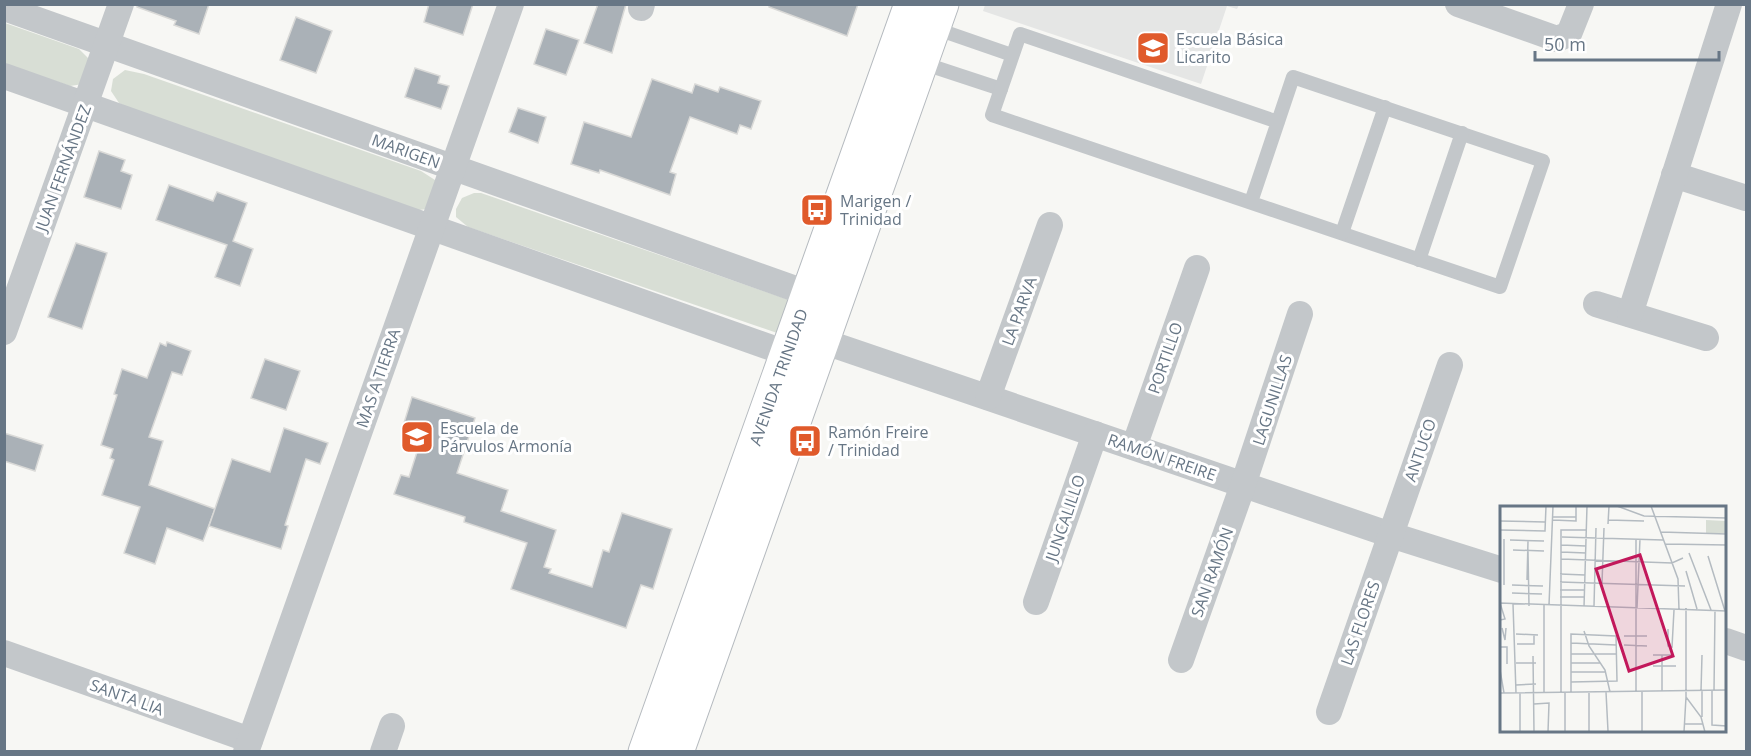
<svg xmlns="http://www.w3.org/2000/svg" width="1751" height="756" font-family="'Open Sans',sans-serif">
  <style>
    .built { fill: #e5e6e5 }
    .green { fill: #d8ded5 }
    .building { fill: #aab1b7; stroke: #d9d9d7; stroke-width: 1.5 }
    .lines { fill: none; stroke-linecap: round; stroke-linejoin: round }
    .secondary-casing { stroke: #b5babf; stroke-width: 35 }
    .service { stroke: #c3c7ca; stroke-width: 14 }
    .minor { stroke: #c3c7ca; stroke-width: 26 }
    .secondary { stroke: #fff; stroke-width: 33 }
    .labels { text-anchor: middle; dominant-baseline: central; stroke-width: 6; stroke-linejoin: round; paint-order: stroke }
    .poi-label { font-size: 16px; fill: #677685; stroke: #fff; text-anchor: start }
    .street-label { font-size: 16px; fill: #677685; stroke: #fff }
    .inset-road { fill: none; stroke: #b4bbc1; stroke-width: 1.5 }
    .view { fill: #c2185b; fill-opacity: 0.15; stroke: #c2185b; stroke-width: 3 }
    .inset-edge { fill: none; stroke: #677685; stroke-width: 3 }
  </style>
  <rect width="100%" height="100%" fill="#f7f7f4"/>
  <polygon class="built" points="985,5 1239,4 1239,5 1237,9 1227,6 1201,84 983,11"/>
  <g class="green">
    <polygon points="5,23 79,49 91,61 83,84 70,86 5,64"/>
    <polygon points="125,70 144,74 421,171 435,180 438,185 427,209 419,210 129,108 119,103 111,91 113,79"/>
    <polygon points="474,193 481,193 792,301 780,334 468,227 456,217 456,209 462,198"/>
  </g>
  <g class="building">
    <polygon points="137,4 209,4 199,34 174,25 176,21 137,7"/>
    <polygon points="429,4 473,4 463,35 424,22"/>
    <polygon points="598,4 626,4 612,53 584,43"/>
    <polygon points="769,4 858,4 847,36 769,7"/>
    <polygon points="296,17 332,31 316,73 280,60"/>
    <polygon points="546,29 579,40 566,75 534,64"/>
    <polygon points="415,68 440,76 438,83 449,86 441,109 405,97"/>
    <polygon points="652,79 692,93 695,84 718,92 720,87 761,101 751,129 740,125 737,134 690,117 670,172 676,174 670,195 600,170 599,173 571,164 584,122 631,137"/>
    <polygon points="518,108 546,117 538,143 509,132"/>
    <polygon points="99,151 125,160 121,171 132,175 121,209 84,197"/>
    <polygon points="169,185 213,201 217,192 247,203 233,241 253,249 240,286 215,277 227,245 156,220"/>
    <polygon points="76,243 107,253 82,329 48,317"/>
    <polygon points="167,342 191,351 182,375 172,372 149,437 163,441 149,485 215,509 203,541 167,528 155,564 124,553 140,507 102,495 114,460 110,458 113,449 101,445 117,395 114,394 122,369 147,378 160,343 166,346"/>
    <polygon points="265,359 300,371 286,410 251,398"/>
    <polygon points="412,397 475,418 457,473 508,490 501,511 556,530 544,567 551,569 549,573 592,587 603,550 609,552 622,513 672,529 653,589 641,585 626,628 511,589 527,543 464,522 465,517 394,494 401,475 409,477 424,430 404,423"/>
    <polygon points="284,428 328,443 320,464 306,459 285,525 288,526 281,549 209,526 232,459 270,472"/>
    <polygon points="4,433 43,445 35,471 4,461"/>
  </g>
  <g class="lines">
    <defs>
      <g id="secondary">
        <path id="s1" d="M645,752L911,4"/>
        <polyline points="677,752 942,4"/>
      </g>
    </defs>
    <use href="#secondary" class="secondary-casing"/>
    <g class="service">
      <polyline points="934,28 1012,55"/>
      <polyline points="922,63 1001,89"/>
      <polyline points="1251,202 1293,77 1543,161 1500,287 992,115 1020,34 1278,122"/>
      <polyline points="1342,233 1385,107"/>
      <polyline points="1419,260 1462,133"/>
    </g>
    <g class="minor">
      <polyline points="1458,4 1557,39 1569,34 1581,4"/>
      <polyline points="4,8 807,293 813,312"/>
      <polyline points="641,8 642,4"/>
      <polyline points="4,76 786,353 822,341 1391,535 1502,570"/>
      <polyline points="1674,175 1746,198"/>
      <polyline points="1596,304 1706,338"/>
      <polyline points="1630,314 1729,4"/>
      <polyline points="4,332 121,4"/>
      <polyline points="988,397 1050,225"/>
      <polyline points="1134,447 1197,268"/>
      <polyline points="1036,602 1095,434"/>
      <polyline points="1726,641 1746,648"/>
      <polyline points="4,653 250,740"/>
      <polyline points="1181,660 1243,485 1300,314"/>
      <polyline points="1329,712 1450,365"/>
      <polyline points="246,752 511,4"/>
      <polyline points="383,752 392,726"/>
    </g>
    <use href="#secondary" class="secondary"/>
  </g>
  <defs>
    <symbol id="school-square" viewBox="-11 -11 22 22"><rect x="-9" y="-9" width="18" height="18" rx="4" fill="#e05a2b" stroke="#fff"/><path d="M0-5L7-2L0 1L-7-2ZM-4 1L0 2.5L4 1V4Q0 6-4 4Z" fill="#fff"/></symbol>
    <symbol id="bus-square" viewBox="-11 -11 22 22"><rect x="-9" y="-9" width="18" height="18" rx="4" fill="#e05a2b" stroke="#fff"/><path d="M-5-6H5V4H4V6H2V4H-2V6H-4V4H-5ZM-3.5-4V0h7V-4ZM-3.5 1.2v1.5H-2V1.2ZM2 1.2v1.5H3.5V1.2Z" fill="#fff"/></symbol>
  </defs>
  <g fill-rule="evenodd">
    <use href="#school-square" x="1134" y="29" width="38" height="38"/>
    <use href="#bus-square" x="798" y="191" width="38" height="38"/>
    <use href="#school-square" x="398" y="418" width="38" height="38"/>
    <use href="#bus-square" x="786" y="422" width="38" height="38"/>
  </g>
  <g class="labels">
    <g class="poi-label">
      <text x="1176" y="39">Escuela Básica<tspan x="1176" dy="18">Licarito</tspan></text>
      <text x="840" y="201">Marigen /<tspan x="840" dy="18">Trinidad</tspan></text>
      <text x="440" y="428">Escuela de<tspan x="440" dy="18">Párvulos Armonía</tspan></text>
      <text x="828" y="432">Ramón Freire<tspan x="828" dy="18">/ Trinidad</tspan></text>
    </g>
    <g class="street-label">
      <text transform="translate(406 151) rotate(20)">MARIGEN</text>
      <text transform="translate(63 168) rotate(-70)">JUAN FERNÁNDEZ</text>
      <text transform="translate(1019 311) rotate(-70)">LA PARVA</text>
      <text transform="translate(1165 358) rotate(-71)">PORTILLO</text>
      <text transform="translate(378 378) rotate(-71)">MAS A TIERRA</text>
      <text stroke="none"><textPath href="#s1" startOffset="398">AVENIDA TRINIDAD</textPath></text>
      <text transform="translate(1272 400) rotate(-72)">LAGUNILLAS</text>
      <text transform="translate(1420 450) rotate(-71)">ANTUCO</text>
      <text transform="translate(1162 457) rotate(19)">RAMÓN FREIRE</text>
      <text transform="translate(1065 518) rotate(-71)">JUNCALILLO</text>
      <text transform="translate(1212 572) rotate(-70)">SAN RAMÓN</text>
      <text transform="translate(1360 623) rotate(-71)">LAS FLORES</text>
      <text transform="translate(127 697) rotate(20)">SANTA LIA</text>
    </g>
  </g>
  <g transform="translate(1500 506)">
    <rect width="226" height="226" fill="#f7f7f4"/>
    <path d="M206,14L226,15V27H206Z" fill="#d8ded5"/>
    <path class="inset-road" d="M117,0L144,10M151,0L178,73L179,104M144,10L227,12M53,11H76M53,14L76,15V0M108,14L144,15M0,15L45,16M108,18L109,0M0,24L45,25L46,0M161,26L227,28M62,31L163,34M10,34L44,35M165,38L227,39M61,39L86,40M13,44L44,45M28,45L29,100M61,46L86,47M189,47L211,104M208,50L225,105M61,53L172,57L183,52M186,65L197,103M60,68L85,69M27,74L28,35M60,76L185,80M102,77L104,22M4,79V33M12,79L43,80M60,84H85M12,87L42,88M60,91H85M0,97L227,105M13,98L16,187M49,99L53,0M94,100L96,22M84,101L87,0M137,102L140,33M186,102V191L201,211L205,226M0,114L5,113L0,97M2,122L5,134L6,122M168,123V140L172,141L174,104M84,125L89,140L105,164L110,186M16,128L38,129M124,130H147M71,137L116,139M17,138H34V129M124,139L147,140M0,141H7V158M71,148H116M153,149H173M162,149V185M33,150L34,226M16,157H36M71,157H100M153,160H176M0,164L4,187M71,166H106M71,176L117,175L116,130L71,128V186M16,179L36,178M201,185L202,149M212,185V219L227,220M214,185L215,104M89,186V226M106,186L108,225M136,186V33M142,186V226M0,187L227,184M20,187V226M44,187V99M61,187V24H86M65,187V226M34,198L49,197L48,226M202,211V185M184,218H203M184,226L186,191"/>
    <path class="view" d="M140,49L173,150L129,165L96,63Z"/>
    <rect width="226" height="226" class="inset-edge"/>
  </g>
  <rect width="1751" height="756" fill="none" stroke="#677685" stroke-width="12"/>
  <path d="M1535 51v9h184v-9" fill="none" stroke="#677685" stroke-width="3"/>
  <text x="1544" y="51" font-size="18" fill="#677685" stroke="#ffffff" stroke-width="4.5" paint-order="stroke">50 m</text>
</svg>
